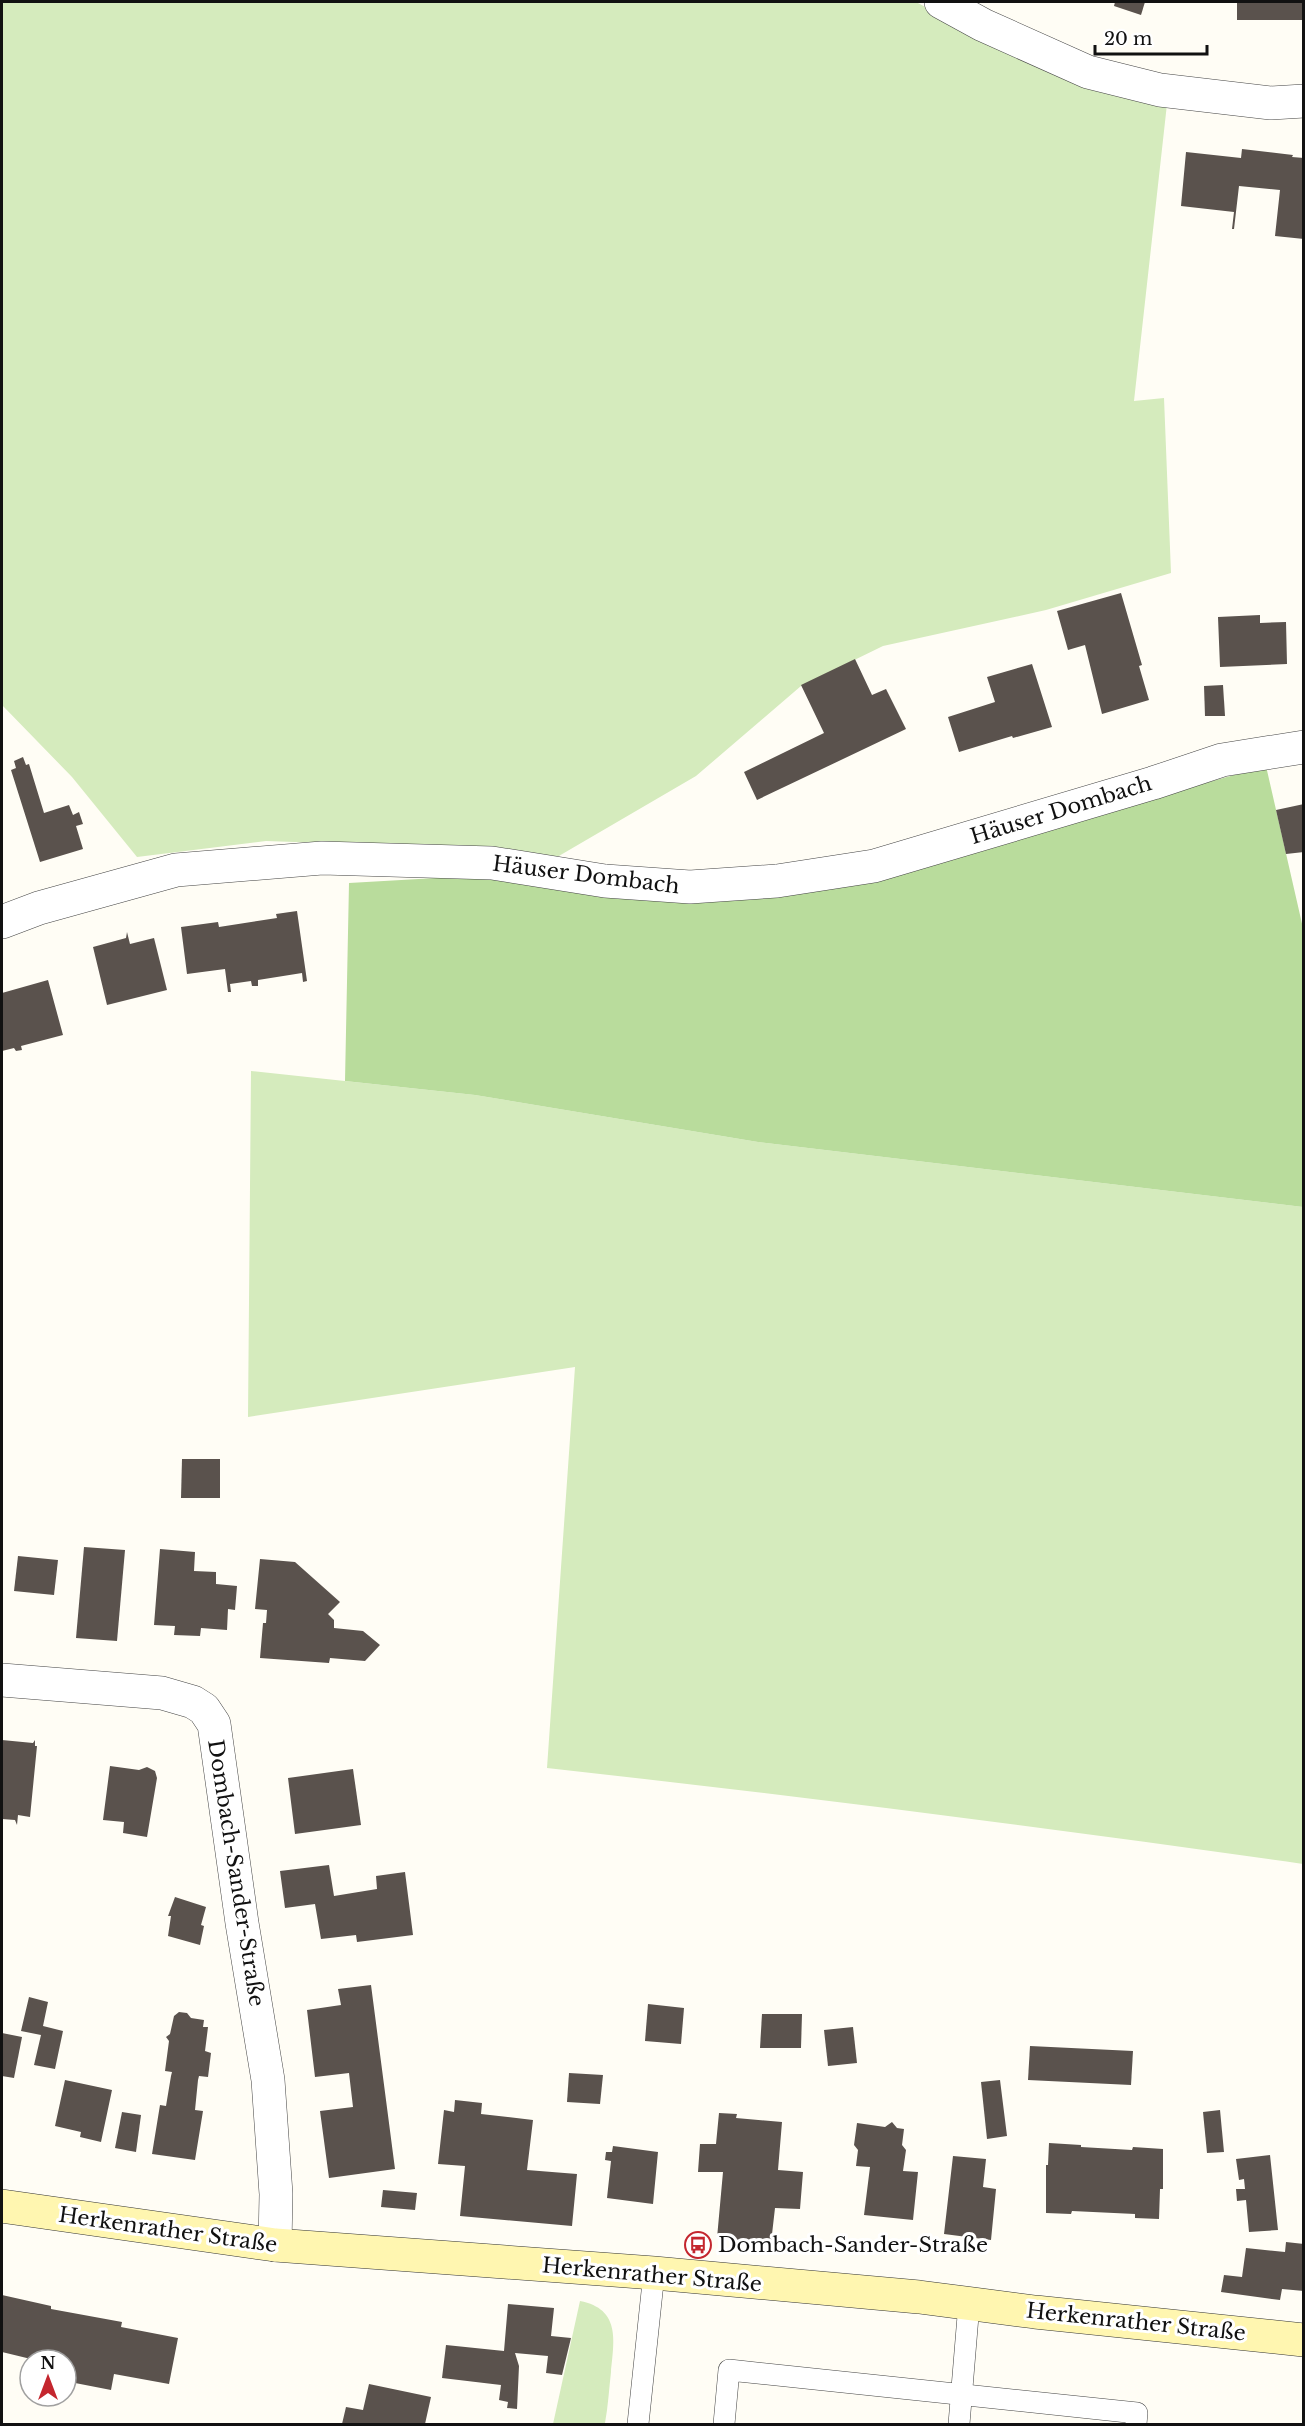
<svg xmlns="http://www.w3.org/2000/svg" width="1305" height="2426" font-family="'Libre Baskerville',serif">
  <style>
    .green { fill: #d5ebbd }
    .forest { fill: #b9dc9c }
    .building { fill: #5a524d }
    .lines { fill: none; stroke-linecap: round; stroke-linejoin: round }
    .service-casing { stroke: #444; stroke-width: 22 }
    .minor-casing { stroke: #444; stroke-width: 34 }
    .tertiary-casing { stroke: #444; stroke-width: 34 }
    .secondary-casing { stroke: #333; stroke-width: 34 }
    .service { stroke: #fff; stroke-width: 21 }
    .minor { stroke: #fff; stroke-width: 33 }
    .tertiary { stroke: #fff; stroke-width: 33 }
    .secondary { stroke: #fff6b0; stroke-width: 33 }
    .labels { text-anchor: middle; dominant-baseline: central; stroke-width: 6; stroke-linejoin: round; paint-order: stroke }
    .street-label { font-size: 21px; fill: #111; stroke: #fff }
    .poi-label { font-size: 21px; fill: #111; stroke: #fff; text-anchor: start }
  </style>
  <rect width="100%" height="100%" fill="#fffdf5"/>
  <g class="green">
    <polygon points="2,2 916,2 980,36 1167,104 1134,401 1164,398 1171,573 1046,610 883,646 801,686 696,776 552,860 494,849 266,841 137,857 72,777 2,705"/>
    <path d="M251,1071L475,1095L758,1142L1303,1207V1864C1052,1828 800,1796 547,1768L575,1367L248,1417Z"/>
    <path d="M580,2301C621,2309 614,2341 611,2372C609,2389 608,2407 605,2423L553,2424Z"/>
  </g>
  <polygon class="forest" points="1266,766 1303,928 1303,1207 758,1142 475,1095 345,1081 349,883 471,876 867,878"/>
  <g class="building">
    <polygon points="1115,2 1145,2 1141,15 1114,6"/>
    <rect x="1237" y="2" width="67" height="18"/>
    <polygon points="1242,149 1293,155 1292,157 1304,158 1304,239 1275,236 1280,190 1239,186 1234,229 1232,229 1234,212 1181,206 1186,152 1241,158"/>
    <polygon points="1121,593 1142,665 1139,666 1149,700 1102,714 1085,645 1068,650 1057,611"/>
    <polygon points="1260,615 1260,623 1286,622 1287,664 1220,667 1218,617"/>
    <polygon points="855,659 872,695 886,689 906,729 757,800 744,772 824,733 801,685"/>
    <polygon points="1032,664 1052,727 1013,738 1012,736 959,752 948,717 995,702 987,677"/>
    <polygon points="1223,685 1225,716 1205,716 1204,686"/>
    <polygon points="23,757 26,765 29,764 44,813 69,805 73,815 79,812 83,824 76,826 83,849 40,862 11,770 16,768 14,761"/>
    <polygon points="1304,804 1304,852 1286,854 1276,810"/>
    <polygon points="297,911 307,981 303,982 302,973 258,980 258,986 252,986 251,981 230,984 231,992 228,992 225,969 187,974 181,927 218,922 219,927 277,918 276,914"/>
    <polygon points="127,932 130,944 154,938 167,990 107,1005 93,947 126,938"/>
    <polygon points="48,980 63,1035 21,1046 22,1050 16,1051 14,1048 2,1051 2,993"/>
    <polygon points="182,1459 220,1459 220,1498 181,1498"/>
    <polygon points="84,1547 125,1550 117,1641 76,1638"/>
    <polygon points="160,1549 195,1552 194,1571 216,1572 216,1584 237,1586 235,1610 228,1609 227,1630 201,1628 200,1636 174,1635 175,1626 154,1625"/>
    <polygon points="18,1556 58,1560 54,1595 14,1591"/>
    <polygon points="260,1559 295,1562 340,1602 328,1614 334,1620 334,1628 363,1631 380,1645 365,1661 330,1658 329,1663 260,1658 263,1623 266,1623 267,1610 255,1609"/>
    <polygon points="2,1740 33,1743 35,1740 35,1746 37,1746 30,1817 18,1815 17,1825 15,1820 2,1819"/>
    <polygon points="110,1766 139,1770 147,1767 155,1771 157,1778 147,1837 123,1833 124,1822 103,1820"/>
    <polygon points="353,1769 361,1825 295,1834 288,1778"/>
    <polygon points="329,1865 334,1896 377,1889 376,1876 405,1872 413,1935 357,1942 356,1935 321,1939 315,1904 285,1908 280,1871"/>
    <polygon points="175,1897 206,1907 201,1925 204,1926 200,1945 168,1936 171,1916 168,1916"/>
    <polygon points="371,1985 395,2169 329,2178 320,2111 353,2107 349,2073 315,2077 307,2010 341,2005 338,1989"/>
    <polygon points="29,1997 48,2002 43,2026 63,2031 55,2069 34,2065 41,2035 21,2031"/>
    <polygon points="648,2004 684,2008 681,2044 645,2041"/>
    <polygon points="179,2012 187,2013 191,2018 204,2020 203,2027 208,2027 205,2051 211,2053 208,2077 199,2076 198,2080 195,2110 203,2111 195,2160 152,2154 160,2105 166,2106 171,2076 172,2072 165,2071 169,2041 166,2037 170,2034 174,2016"/>
    <polygon points="762,2014 802,2014 801,2048 760,2048"/>
    <polygon points="853,2027 857,2063 828,2066 824,2030"/>
    <polygon points="2,2033 22,2037 14,2078 2,2076"/>
    <polygon points="1030,2046 1133,2051 1131,2085 1028,2080"/>
    <polygon points="569,2073 603,2075 600,2104 567,2102"/>
    <polygon points="65,2080 112,2090 101,2142 80,2137 81,2132 55,2126"/>
    <polygon points="1000,2080 1007,2136 987,2139 981,2082"/>
    <polygon points="455,2100 482,2103 481,2114 533,2120 527,2170 577,2174 572,2226 460,2216 465,2166 438,2164 444,2110 454,2112"/>
    <polygon points="1220,2110 1224,2152 1207,2153 1203,2112"/>
    <polygon points="122,2112 141,2115 136,2152 115,2148"/>
    <polygon points="719,2113 737,2114 736,2118 782,2122 778,2170 803,2172 800,2209 775,2208 771,2243 717,2238 723,2172 698,2172 700,2144 716,2144"/>
    <polygon points="892,2122 897,2128 904,2129 902,2145 906,2150 903,2171 918,2172 913,2220 864,2215 870,2167 856,2166 858,2150 854,2145 857,2123 885,2127"/>
    <polygon points="1049,2143 1081,2145 1081,2147 1132,2150 1133,2147 1163,2149 1163,2189 1160,2189 1159,2219 1135,2218 1135,2214 1072,2211 1071,2214 1046,2213 1046,2165 1048,2165"/>
    <polygon points="613,2146 658,2152 653,2204 607,2198 611,2161 605,2160 606,2152 612,2152"/>
    <polygon points="1270,2155 1278,2230 1249,2232 1246,2200 1237,2201 1236,2189 1245,2189 1244,2179 1239,2180 1236,2159"/>
    <polygon points="953,2156 986,2159 983,2187 996,2189 991,2240 944,2234"/>
    <polygon points="383,2190 417,2193 415,2210 381,2207"/>
    <polygon points="1286,2242 1304,2244 1304,2291 1282,2289 1280,2300 1221,2292 1224,2275 1242,2277 1246,2248 1285,2252"/>
    <polygon points="2,2295 51,2306 51,2309 122,2322 121,2327 178,2338 169,2384 114,2374 111,2390 70,2382 73,2365 66,2364 66,2360 39,2358 38,2360 35,2360 2,2352"/>
    <polygon points="508,2304 554,2308 551,2336 571,2338 562,2375 546,2373 548,2356 515,2353 519,2366 517,2409 507,2408 508,2402 499,2400 501,2385 442,2378 446,2345 504,2351"/>
    <polygon points="369,2384 431,2397 425,2424 342,2424 346,2407 363,2410"/>
  </g>
  <g class="lines">
    <defs>
      <g id="service">
        <polyline points="638,2424 654,2273"/>
        <polyline points="724,2424 729,2370 1137,2413 1136,2424"/>
        <polyline points="959,2424 969,2304"/>
      </g>
      <g id="minor">
        <polyline points="941,2 983,25 1088,72 1160,90 1271,103 1304,101"/>
        <polyline points="2,922 39,908 176,870 322,858 492,863 605,881 690,887 777,881 874,866 1153,783 1222,760 1304,747"/>
      </g>
      <polyline id="tertiary" points="2,1680 162,1693 193,1702 204,1709 214,1724 242,1923 268,2080 276,2194 275,2245"/>
      <polyline id="secondary" points="2,2206 275,2245 654,2273 919,2297 1035,2312 1304,2340"/>
    </defs>
    <use href="#service" class="service-casing"/>
    <use href="#minor" class="minor-casing"/>
    <use href="#tertiary" class="tertiary-casing"/>
    <use href="#secondary" class="secondary-casing"/>
    <use href="#service" class="service"/>
    <use href="#minor" class="minor"/>
    <use href="#tertiary" class="tertiary"/>
    <use href="#secondary" class="secondary"/>
  </g>
  <defs>
    <symbol id="bus-ring" viewBox="-11 -11 22 22"><circle r="9.5" fill="#fff" stroke="#c4262e" stroke-width="1.5"/><path d="M-5-6H5V4H4V6H2V4H-2V6H-4V4H-5ZM-3.5-4V0h7V-4ZM-3.5 1.2v1.5H-2V1.2ZM2 1.2v1.5H3.5V1.2Z" fill="#c4262e"/></symbol>
  </defs>
  <g fill-rule="evenodd">
    <use href="#bus-ring" x="683" y="2230" width="30" height="30"/>
  </g>
  <g class="labels">
    <g class="street-label">
      <text transform="translate(1061 810) rotate(-17)">Häuser Dombach</text>
      <text transform="translate(586 875) rotate(7)">Häuser Dombach</text>
      <text transform="translate(236 1873) rotate(81)">Dombach-Sander-Straße</text>
      <text transform="translate(168 2230) rotate(8)">Herkenrather Straße</text>
      <text transform="translate(652 2275) rotate(5)">Herkenrather Straße</text>
      <text transform="translate(1136 2322) rotate(6)">Herkenrather Straße</text>
    </g>
    <g class="poi-label">
      <text x="718" y="2245">Dombach-Sander-Straße</text>
    </g>
  </g>
  <rect width="1305" height="2426" fill="none" stroke="#111111" stroke-width="6"/>
  <g transform="translate(48 2378)"><circle r="28" fill="#ffffff" stroke="#a0a0a0" stroke-width="1.5"/>
  <path d="M0-4.5L10 22L0 15L-10 22Z" fill="#c4262e"/>
  <text y="-9" font-size="16" font-weight="bold" text-anchor="middle" fill="#111111">N</text>
  </g>
  <path d="M1095 45v9h112v-9" fill="none" stroke="#111111" stroke-width="3"/>
  <text x="1104" y="45" font-size="18" fill="#111111" stroke="#ffffff" stroke-width="4.5" paint-order="stroke">20 m</text>
</svg>
